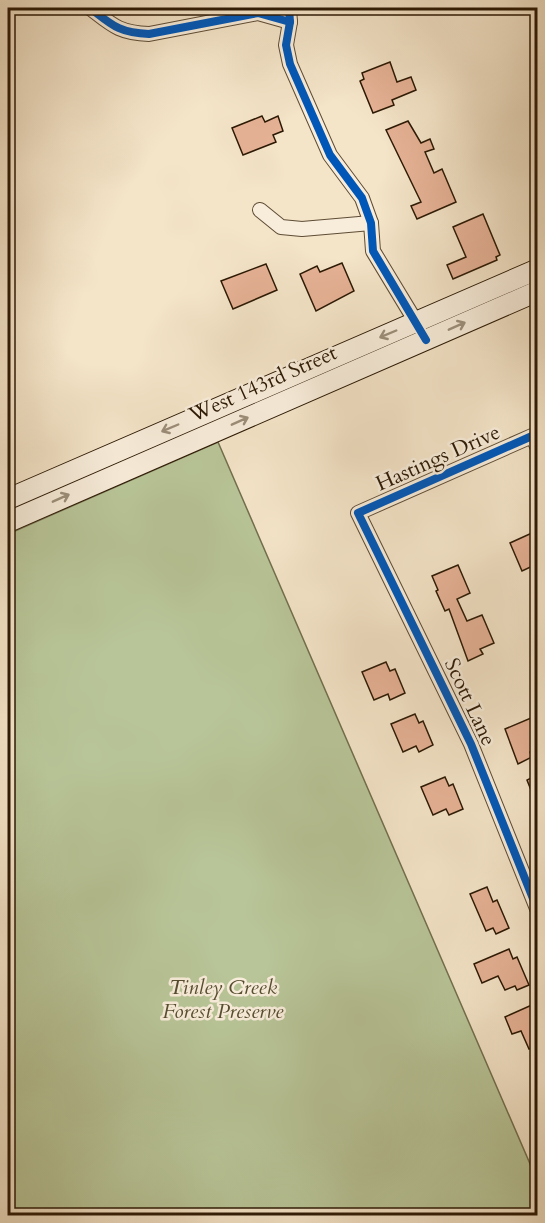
<svg xmlns="http://www.w3.org/2000/svg" width="545" height="1223" font-family="Cardo,serif">
  <style>
    .green { fill: #b8c598; stroke: #726f4e; stroke-width: 1.5 }
    .building { fill: #e6b296; stroke: #2c1904; stroke-width: 1.5 }
    .lines { fill: none; stroke-linecap: round; stroke-linejoin: round }
    .minor-casing { stroke: #5e4c35; stroke-width: 16 }
    .secondary-casing { stroke: #2c1904; stroke-width: 22 }
    .minor { stroke: #f8eddb; stroke-width: 14 }
    .secondary { stroke: #f8eddb; stroke-width: 20 }
    .cycleway-casing { stroke: #f8eddb; stroke-width: 11 }
    .cycleway { stroke: #0057b8; stroke-width: 8 }
    .oneway { stroke: #9c8e7a }
    .labels { text-anchor: middle; dominant-baseline: central; stroke-width: 5; stroke-linejoin: round; paint-order: stroke }
    .street-label { font-size: 21px; fill: #2c1904; stroke: #f8eddb }
    .park-label { font-size: 21px; font-style: italic; fill: #564d30; stroke: #f8eddb }
  </style>
  <rect width="100%" height="100%" fill="#f4e4c8"/>
  <filter id="stains"><feTurbulence type="fractalNoise" baseFrequency=".00333" numOctaves="4"/><feColorMatrix values="0 0 0 0 .2 0 0 0 0 .09 0 0 0 0 .02 0 0 0 .5 -.17"/></filter>
  <radialGradient id="worn" r=".72"><stop offset=".6" stop-color="#630" stop-opacity="0"/><stop offset="1" stop-color="#630" stop-opacity=".3"/></radialGradient>
  <polygon class="green" points="218,442 537,1180 537,1215 8,1215 8,534"/>
  <g class="building">
    <polygon points="390,62 397,82 411,77 416,90 392,100 394,105 373,113 360,81 364,79 362,73"/>
    <polygon points="262,116 265,122 278,116 283,131 273,135 276,142 243,155 232,128"/>
    <polygon points="408,121 421,143 430,139 434,149 425,152 434,173 442,169 456,202 417,219 411,206 421,202 386,130"/>
    <polygon points="483,214 500,255 496,257 497,260 453,279 447,265 466,257 453,227"/>
    <polygon points="342,263 354,291 316,311 300,274 317,266 320,272"/>
    <polygon points="266,264 277,290 233,309 221,281"/>
    <polygon points="534,532 537,541 537,564 522,571 510,543"/>
    <polygon points="458,565 470,593 457,599 467,621 482,615 494,643 480,649 483,654 468,661 449,609 445,611 436,591 438,590 432,576"/>
    <polygon points="386,662 390,671 395,669 405,693 390,700 388,694 374,700 362,672"/>
    <polygon points="415,714 419,723 423,721 433,745 419,752 416,746 403,752 391,724"/>
    <polygon points="531,718 537,732 537,748 530,752 532,757 518,764 505,729"/>
    <polygon points="537,775 537,805 527,780"/>
    <polygon points="445,777 449,786 453,784 463,809 449,815 446,809 433,815 421,787"/>
    <polygon points="487,887 493,902 497,900 509,928 496,934 493,928 486,931 470,894"/>
    <polygon points="509,949 513,959 517,957 529,985 517,990 515,986 505,990 498,976 482,983 474,964"/>
    <polygon points="534,1004 537,1011 537,1046 529,1049 521,1031 512,1034 505,1017"/>
  </g>
  <g class="lines">
    <defs>
      <g id="minor">
        <path d="M90,8C112,25 119,33 149,34L258,13L290,22"/>
        <polyline points="289,8 290,22 286,45 290,64 330,155 362,198 371,223 373,251 419,327"/>
        <polyline points="260,210 281,227 302,229 371,223"/>
        <polyline points="538,448 532,436 358,513 471,744 538,911"/>
      </g>
      <g id="secondary">
        <polyline points="8,499 538,269"/>
        <polyline points="8,522 538,291"/>
      </g>
    </defs>
    <use href="#minor" class="minor-casing"/>
    <use href="#secondary" class="secondary-casing"/>
    <use href="#minor" class="minor"/>
    <use href="#secondary" class="secondary"/>
    <defs>
      <g id="cycleway">
        <path d="M90,8C112,25 119,33 149,34L258,13L290,22"/>
        <polyline points="289,8 290,22 286,45 290,64 330,155 362,198 371,223 373,251 426,340"/>
        <polyline points="538,448 532,436 358,513 471,744 538,911"/>
      </g>
    </defs>
    <use href="#cycleway" class="cycleway-casing"/>
    <use href="#cycleway" class="cycleway"/>
  </g>
  <defs><path id="oneway-shaft" d="M-6 0H5M1.5-3L5.5 0L1.5 3" fill="none" stroke-width="1.6" stroke-linecap="round" stroke-linejoin="round" transform="scale(1.5)"/></defs>
  <g class="oneway">
    <use href="#oneway-shaft" transform="translate(457 326) rotate(-24)"/>
    <use href="#oneway-shaft" transform="translate(388 334) rotate(157)"/>
    <use href="#oneway-shaft" transform="translate(240 421) rotate(-24)"/>
    <use href="#oneway-shaft" transform="translate(170 428) rotate(157)"/>
    <use href="#oneway-shaft" transform="translate(61 498) rotate(-24)"/>
  </g>
  <g class="labels">
    <g class="street-label">
      <text transform="translate(263 384) rotate(-24)">West 143rd Street</text>
      <text transform="translate(438 458) rotate(-24)">Hastings Drive</text>
      <text transform="translate(470 702) rotate(65)">Scott Lane</text>
    </g>
    <g class="park-label">
      <text x="223" y="987">Tinley Creek<tspan x="223" dy="24">Forest Preserve</tspan></text>
    </g>
  </g>
  <rect width="545" height="1223" fill="none" stroke="#f4e4c8" stroke-width="30"/>
  <rect x="9" y="9" width="527" height="1205" fill="none" stroke="#2c1904" stroke-width="3"/>
  <rect x="15" y="15" width="515" height="1193" fill="none" stroke="#2c1904" stroke-width="1.5"/>
  <rect width="100%" height="100%" filter="url(#stains)"/>
  <rect width="100%" height="100%" fill="url(#worn)"/>
</svg>
